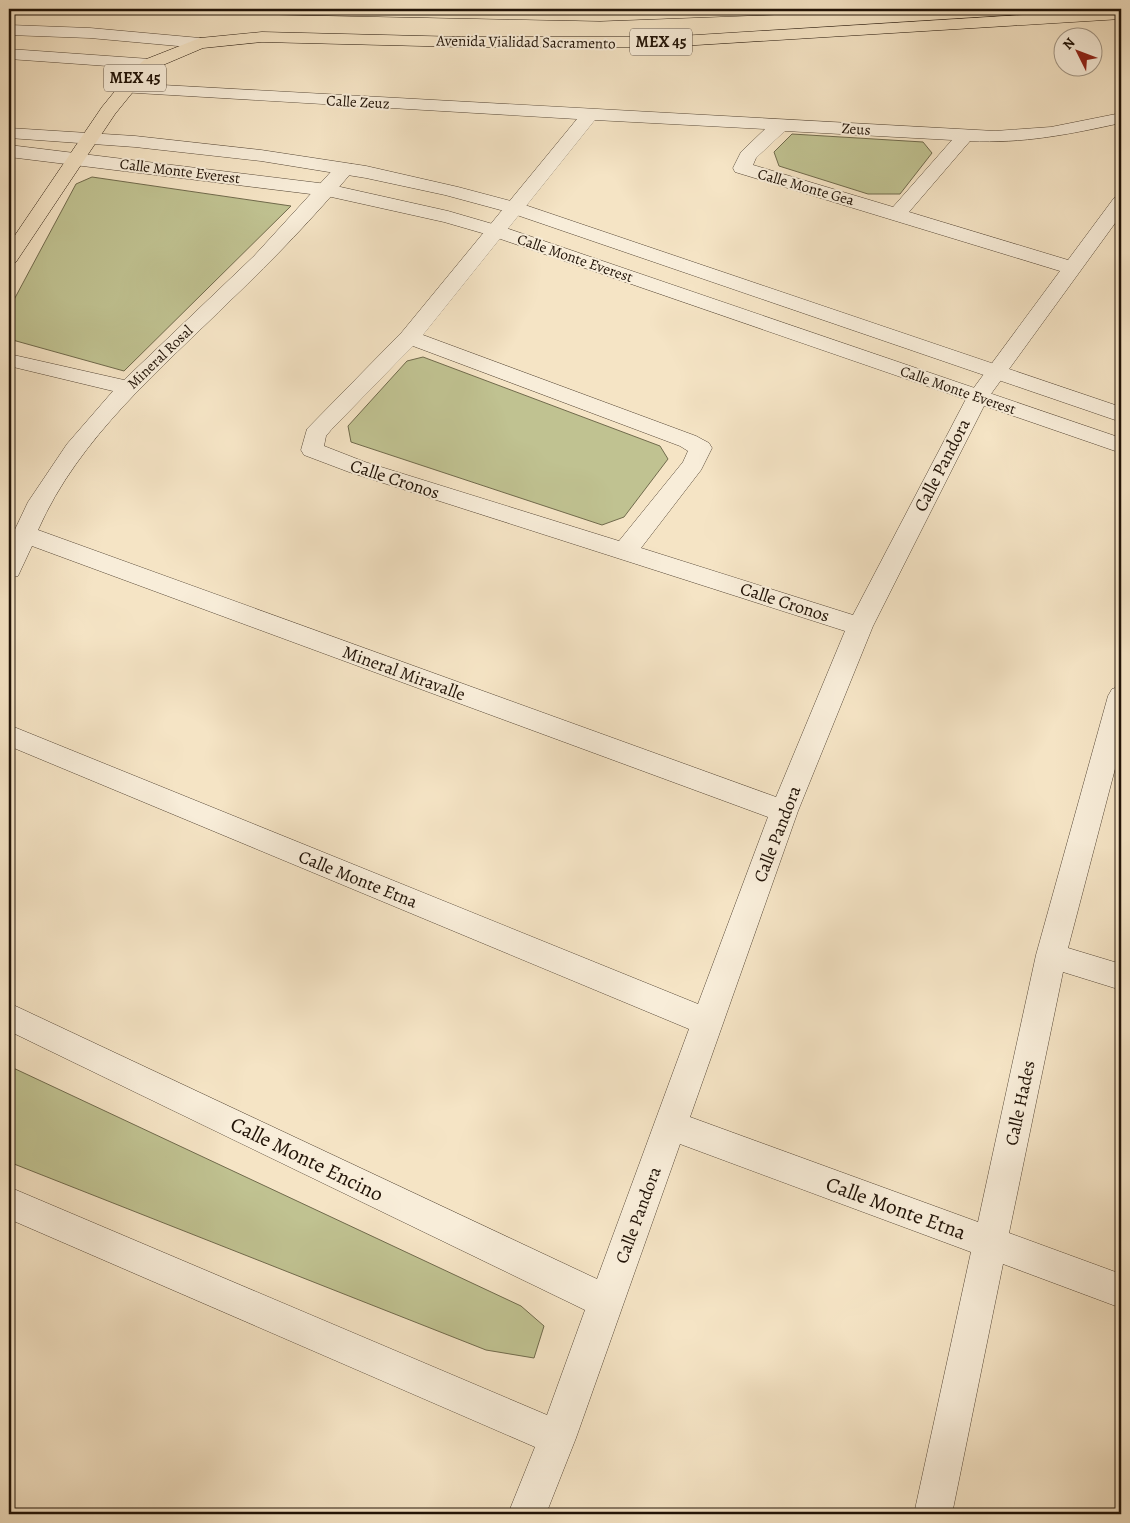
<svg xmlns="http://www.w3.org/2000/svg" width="1130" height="1523" font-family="Alegreya,serif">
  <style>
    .green { fill: #c0c291; stroke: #706a4c }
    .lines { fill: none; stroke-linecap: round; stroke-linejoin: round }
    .minor-casing { stroke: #564736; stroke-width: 1 }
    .tertiary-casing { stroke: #564736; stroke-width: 1 }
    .trunk-casing { stroke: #211307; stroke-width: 1 }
    .minor { fill: #f8edd9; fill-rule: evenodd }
    .tertiary { fill: #f8edd9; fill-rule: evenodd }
    .trunk { fill: #f5e4c5; fill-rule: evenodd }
    .labels { text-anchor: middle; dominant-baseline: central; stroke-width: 4; stroke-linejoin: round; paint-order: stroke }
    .far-street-label { font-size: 15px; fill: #211307; stroke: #f8edd9 }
    .shield { fill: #f8edd9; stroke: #625446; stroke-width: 1 }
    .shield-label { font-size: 16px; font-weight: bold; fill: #211307 }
    .street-label { font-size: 18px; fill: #211307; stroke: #f8edd9 }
    .near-street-label { font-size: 21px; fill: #211307; stroke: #f8edd9 }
  </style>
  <rect width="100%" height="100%" fill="#f5e4c5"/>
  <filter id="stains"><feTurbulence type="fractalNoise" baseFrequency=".004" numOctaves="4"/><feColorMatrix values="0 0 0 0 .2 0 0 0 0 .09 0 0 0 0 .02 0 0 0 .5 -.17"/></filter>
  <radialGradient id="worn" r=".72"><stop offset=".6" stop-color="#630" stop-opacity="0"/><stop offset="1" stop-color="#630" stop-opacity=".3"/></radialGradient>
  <g class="green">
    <polygon points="792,134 923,142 932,153 900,194 868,194 779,166 774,152"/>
    <polygon points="92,177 291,206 124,371 9,339 9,309 76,184"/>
    <polygon points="423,357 660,446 668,459 624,517 602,525 351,442 348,426 407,361"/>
    <polygon points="9,1066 521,1306 544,1326 534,1358 486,1350 9,1162"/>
  </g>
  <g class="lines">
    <defs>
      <g id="minor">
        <polygon points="9,25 90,28 200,38 206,39 208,43 206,47 200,48 90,38 9,35"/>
        <polygon points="9,49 150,59 156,60 159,64 156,68 150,69 9,59"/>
        <path d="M126,83L995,131L1051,127L1121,113V123C1071,134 1022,144 970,141L909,212L1068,260L1114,198L1121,196V215L988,398L873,626L798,811L690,1117L978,1222L1036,955L1108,696L1112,689L1121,686V746L1068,948L1121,964V990L1063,972L1009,1233L1121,1274V1308L1003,1264L952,1514H914L971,1252L680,1144L576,1438L546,1514H508L535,1447L9,1219V1187L547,1415L585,1310L9,1031V1003L597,1279L689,1029L9,746V725L698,1004L768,817L32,546L18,576L9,578V542L28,502L67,444L113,391L9,366V354L124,380L254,256L338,164H352L354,168L352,172C314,217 274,259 232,299C161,369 79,437 38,530L776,797L845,631L349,472L304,455L301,450L307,429L402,332L577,119L120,92L117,88L120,84ZM595,120L765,129L741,152L733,168L735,172L1060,271L967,397L853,615L641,548L701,470L712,448L709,443L696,436L423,335ZM785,131L952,140L893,207L753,165L756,158ZM413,346L680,446L688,451L683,462L619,541L365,462L324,446L326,436L331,430Z"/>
      </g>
      <g id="tertiary">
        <polygon points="9,128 135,136 261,150 366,166 458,187 522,204 1121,407 1121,422 508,212 445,195 366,178 261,161 135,147 9,138"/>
        <polygon points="9,145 327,184 448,211 503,227 1121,438 1121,453 489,235 444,222 327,196 9,157"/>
      </g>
      <g id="trunk">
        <polygon points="246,9 600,11 796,9 794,12 788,14 600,21 254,14 248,12"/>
        <polygon points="1121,9 1121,19 664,47 463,47 262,42 203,48 156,68 141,82 115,114 16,262 9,264 9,244 102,107 129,74 144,60 200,38 262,32 463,37 664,37"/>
      </g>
    </defs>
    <use href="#minor" class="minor-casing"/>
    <use href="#tertiary" class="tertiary-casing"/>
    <use href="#trunk" class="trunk-casing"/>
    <use href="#minor" class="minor"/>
    <use href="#tertiary" class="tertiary"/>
    <use href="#trunk" class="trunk"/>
  </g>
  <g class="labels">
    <g class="far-street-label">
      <text transform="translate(526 42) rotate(1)">Avenida Vialidad Sacramento</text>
      <text transform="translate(358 102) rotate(3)">Calle Zeuz</text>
      <text transform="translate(856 129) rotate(4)">Zeus</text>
      <text transform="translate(180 171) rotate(7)">Calle Monte Everest</text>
      <text transform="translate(806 187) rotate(16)">Calle Monte Gea</text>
      <text transform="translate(575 258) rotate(19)">Calle Monte Everest</text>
      <text transform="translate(160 357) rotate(-44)">Mineral Rosal</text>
      <text transform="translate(958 390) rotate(19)">Calle Monte Everest</text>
    </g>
    <g class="shield">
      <rect x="630" y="28.5" width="62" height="27" rx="4"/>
      <rect x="104" y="64.5" width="62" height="27" rx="4"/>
    </g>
    <g class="shield-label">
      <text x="661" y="42">MEX 45</text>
      <text x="135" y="78">MEX 45</text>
    </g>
    <g class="street-label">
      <text transform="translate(942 465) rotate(-63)">Calle Pandora</text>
      <text transform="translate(395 479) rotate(18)">Calle Cronos</text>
      <text transform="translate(785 602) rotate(18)">Calle Cronos</text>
      <text transform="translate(404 673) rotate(20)">Mineral Miravalle</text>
      <text transform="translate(777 834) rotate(-69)">Calle Pandora</text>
      <text transform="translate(358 879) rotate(22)">Calle Monte Etna</text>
      <text transform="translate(1020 1103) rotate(-78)">Calle Hades</text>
      <text transform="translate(638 1215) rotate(-70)">Calle Pandora</text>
    </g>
    <g class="near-street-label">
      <text transform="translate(307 1159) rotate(26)">Calle Monte Encino</text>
      <text transform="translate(896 1208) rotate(20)">Calle Monte Etna</text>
    </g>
  </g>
  <rect width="1130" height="1523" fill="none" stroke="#f5e4c5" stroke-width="30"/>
  <rect x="10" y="10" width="1110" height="1503" fill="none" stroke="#211307" stroke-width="2.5"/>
  <rect x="15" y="15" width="1100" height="1493" fill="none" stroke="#211307"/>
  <g transform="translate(1078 52) rotate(312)"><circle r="24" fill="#f8edd9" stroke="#a29685"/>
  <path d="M0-4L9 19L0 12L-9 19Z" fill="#8f2418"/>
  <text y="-8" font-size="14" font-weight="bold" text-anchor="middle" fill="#211307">N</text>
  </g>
  <rect width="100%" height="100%" filter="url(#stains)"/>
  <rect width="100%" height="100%" fill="url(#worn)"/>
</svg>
